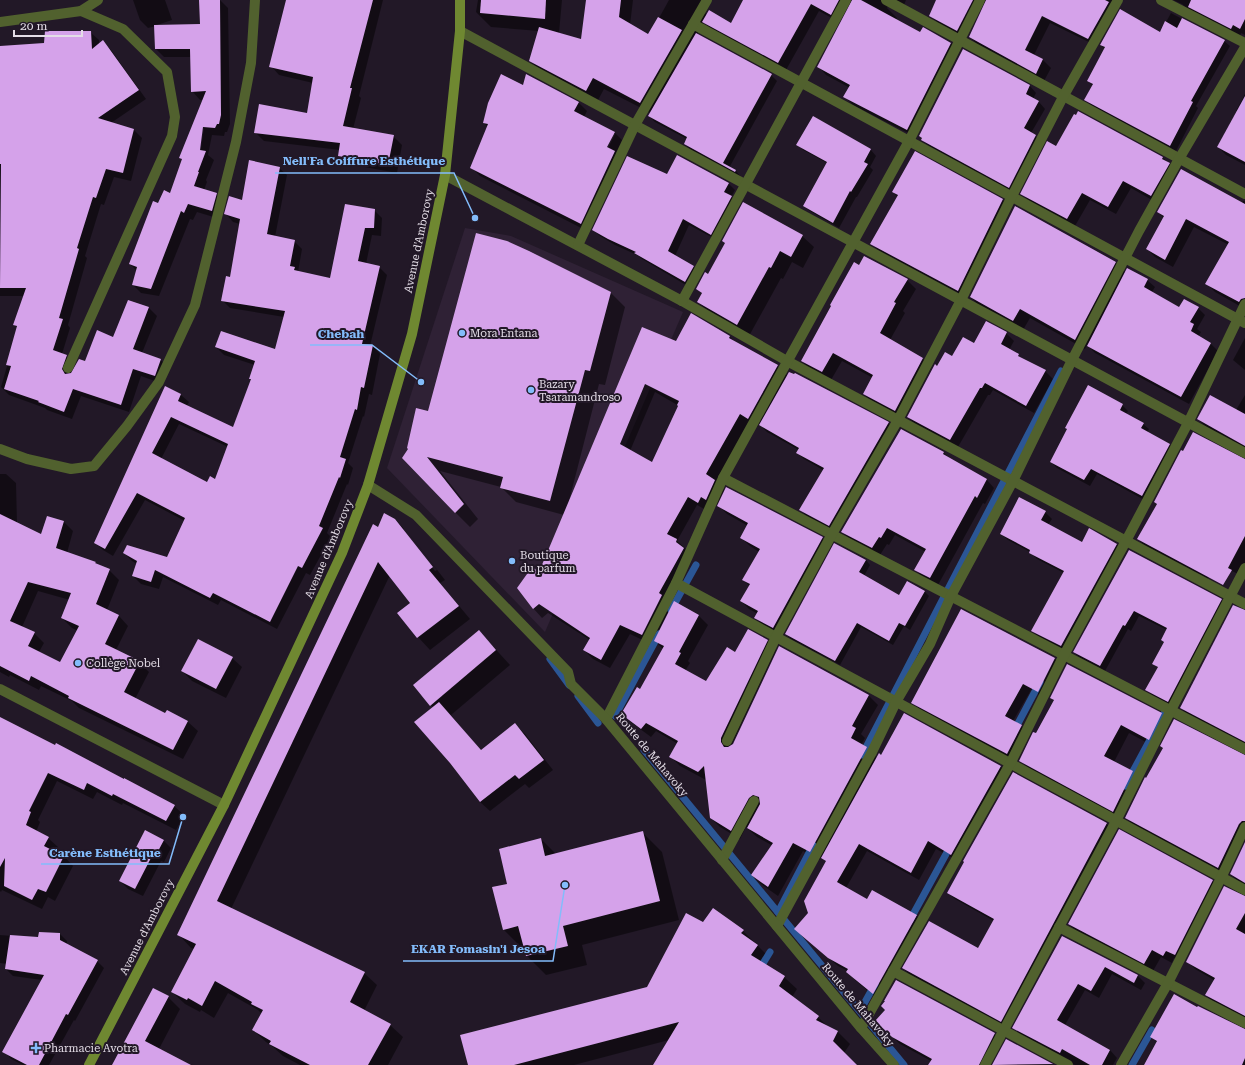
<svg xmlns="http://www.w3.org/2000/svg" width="1245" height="1065" font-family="'Roboto Serif',serif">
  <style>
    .built { fill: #2f2135 }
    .shadow { fill: #0007; fill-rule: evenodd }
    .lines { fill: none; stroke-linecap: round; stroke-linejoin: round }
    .stream { stroke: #2b5695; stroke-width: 7 }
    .building { fill: #d5a2ea; fill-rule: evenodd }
    .service { stroke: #51612e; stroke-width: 10 }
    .minor { stroke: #51612e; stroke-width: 10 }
    .tertiary { stroke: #51612e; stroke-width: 10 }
    .secondary { stroke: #6f8831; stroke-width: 10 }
    .poi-dot { fill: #83bcfb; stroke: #221827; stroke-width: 1.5 }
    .labels { text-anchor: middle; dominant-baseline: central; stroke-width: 4; stroke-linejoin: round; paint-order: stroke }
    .street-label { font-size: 11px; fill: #e4dde7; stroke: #221827 }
    .poi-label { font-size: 11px; fill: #e4dde7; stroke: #221827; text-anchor: start }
    .leader { fill: none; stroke: #83bcfb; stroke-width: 1.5 }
    .callout-dot { fill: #83bcfb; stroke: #221827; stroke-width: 1.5 }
    .callout-label { font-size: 12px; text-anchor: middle; font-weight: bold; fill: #83bcfb; stroke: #221827; stroke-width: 4; stroke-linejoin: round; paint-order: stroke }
  </style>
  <rect width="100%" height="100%" fill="#221827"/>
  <polygon class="built" points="465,228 511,236 683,312 545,632 387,468"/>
  <g class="shadow">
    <path d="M133,0H165L172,20L157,25H201L200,0H220L228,8L230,124L227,132H225L224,136L212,135L208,155L214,160L206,180L207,182L204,190L216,194L224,202L220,219L197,212L193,220L190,219L159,296L141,293L133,285L137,271L130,264L158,205L170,194L183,160L180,158L204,100H200L192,91L191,57H164L156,49V26L148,28L140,20ZM204,127L200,155H198L202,131Z"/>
    <polygon points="287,0 383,0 359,96 361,98 353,129 393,136 402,145 397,173 348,164 339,156 340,150 264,141 255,132 308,114 313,83 279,75 271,66"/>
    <polygon points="478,0 562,0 559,33 582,40 587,0 633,0 630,25 649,36 669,0 708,0 702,10 707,15 731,24 745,0 906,0 904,5 891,2 887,8 897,18 896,20 921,33 951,43 959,51 916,137 853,105 845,97 850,88 826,75 818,66 851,2 848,5 839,22 819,11 786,70 711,29 704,22 697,35 771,75 777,81 729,168 736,171 741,177 691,150 685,144 687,139 655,122 649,116 651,113 604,89 597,102 542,72 530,61 539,31 491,27 476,12"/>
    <polygon points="938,0 1122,0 1097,46 1050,23 1034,55 1043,60 1051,68 1044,81 978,45 970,37 988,1 982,5 965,38 938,23 930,15"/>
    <polygon points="1173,0 1245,0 1245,35 1241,33 1240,36 1186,8 1182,4"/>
    <polygon points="1171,13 1224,41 1230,46 1196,106 1198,108 1176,151 1091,105 1085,99 1093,86 1088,81 1105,49 1101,45 1160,33"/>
    <polygon points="90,32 99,40 99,45 103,42 111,50 146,99 111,123 134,130 142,138 131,181 114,177 104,205 101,204 85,256 87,258 68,325 70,328 62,354 66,356 74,364 70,375 149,308 157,316 142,353 160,359 168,368 163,384 141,376 129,412 81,396 72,419 47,410 45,408 9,395 1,387 18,328 14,325 24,296 0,296 0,47 45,44"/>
    <polygon points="963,50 1030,86 1036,93 1033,99 1039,102 1045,109 1031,133 1042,142 1016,194 929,146 922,140"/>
    <path d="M526,75L579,103L587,111L584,117L614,132L622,140L616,153L623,160L589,232L480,176L472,168L488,127L484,123L524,86ZM612,134H615L606,152L604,151Z"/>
    <polygon points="1245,94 1245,165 1226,155 1218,147 1237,112 1236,111"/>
    <polygon points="1078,112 1163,158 1177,171 1159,204 1131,188 1116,214 1090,200 1075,226 1030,202 1022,194 1056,148"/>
    <polygon points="798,144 871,150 876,156 870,167 873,170 857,197 856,197 839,228 810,211 804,206 827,163 803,150"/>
    <polygon points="915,153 1003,200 1009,206 964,296 878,250 872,244 898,197 893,192"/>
    <polygon points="678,157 729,184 735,190 731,197 737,203 717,240 689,225 675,256 693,266 699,273 691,288 642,259 637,255 615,245 600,236 593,230 667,175"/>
    <path d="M279,168L287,175L275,237L294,241L302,249L298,272L331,279L374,210L382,218L381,236L372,235L366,264L379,267L387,275L370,346H373L380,354L372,395L369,394L364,417L363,416L348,463L353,468L348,485L347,484L327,533L331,537L310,575L306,573L277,629L221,600L218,605L163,577L159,589L141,584L133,576L137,564L132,561L124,553L167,558L185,521L145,500L113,556L103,550L95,543L165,387L181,395L189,402L187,406L233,428L252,380L250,378L255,365L224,355L216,347L276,350L284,317L230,308L222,300L231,278L240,224L233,222L226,214L242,202ZM179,424L228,447L216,480L207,484L161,459Z"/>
    <polygon points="1243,201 1245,201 1245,309 1215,292 1207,284 1229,245 1194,227 1173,267 1155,257 1147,249 1164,218 1158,212 1242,203"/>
    <polygon points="802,236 814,247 803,268 792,262 783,279 781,278 749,336 710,313 698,302 702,294 697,288 709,275 726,244"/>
    <polygon points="1115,262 1126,273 1147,280 1155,287 1152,292 1180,308 1198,308 1205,315 1197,329 1201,332 1198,337 1211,344 1218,351 1189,404 1095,353 1087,345 1085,349 1030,318 1023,330 980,307 971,297"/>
    <polygon points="859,266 907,280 916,289 903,311 905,313 890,340 923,359 931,368 904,419 873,403 864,394 873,378 842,361 831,380 811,370 802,361"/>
    <path d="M610,292L625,307L605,385L599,384L569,501H570L643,329L676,343L691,315L730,337L737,344L777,366L788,376H794L795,374L888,423L895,430L836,532L807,517L801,510L823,470L804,459L797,453L799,450L767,432L759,424L757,427L749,423L716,482L724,490L715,508L711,506L708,511L697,505L677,541L686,549L668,602L672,607L674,603L699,616L708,625L688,661L690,663L685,671L707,682L736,653L767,641L776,650L730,748L734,744L779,647L869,696L878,705L861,734L865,738L861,745L867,748L877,758L881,756L904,715L1001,767L1009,775L960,862L936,849L919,880L867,851L846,888L868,900L873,891L917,916L925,924L881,1002L855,980L848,971L838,966L796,929L809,913L827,862L821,857L819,860L803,851L778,896L761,884L752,875L773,846L757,837L746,827L740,839L720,827L711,818L706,780L680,766L671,757L678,744L656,731L651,737L632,723L623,714L641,690L663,649L653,639L651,644L630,634L610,668L593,659L584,650L590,640L548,613L542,618L533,608L539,573L564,515L516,502L501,487L440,471L478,519L470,527L455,512L409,449L429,413ZM655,392L679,406L653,463L630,451Z"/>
    <polygon points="1006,333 1014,341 1009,350 1023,359 1045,371 1053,379 1034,413 993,390 990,395 988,395 958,447 916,425 908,417 938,367 974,344"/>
    <polygon points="1245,338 1245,370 1233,360"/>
    <polygon points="1245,395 1245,448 1206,427 1198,419 1236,410"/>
    <polygon points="1122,405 1128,411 1126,414 1143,424 1149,429 1147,433 1169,444 1175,450 1148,502 1097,474 1090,486 1057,468 1051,462"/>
    <polygon points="943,452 950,459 987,480 994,488 985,504 983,503 938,585 923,578 916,570 926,552 895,535 889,545 887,544 880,555 850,539 842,532"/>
    <polygon points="1245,466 1245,565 1240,575 1216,563 1207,580 1149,550 1138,539 1157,505 1155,502"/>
    <path d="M0,474H6L16,483L17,523L42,536L64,522L73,531L67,553L95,563L98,566L109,570L119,580L107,610L119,616L128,626L116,650L139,662L149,672L135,699L166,715L168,711L188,722L198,731L183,759L79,708L72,701L41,686L39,690L10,675L9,677L0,672ZM38,591L70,600L62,618L72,628L78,631L61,664L39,652L44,643L34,633L22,627Z"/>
    <polygon points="719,506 822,538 831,546 782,636 764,626 755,618 758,614 749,609 741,601 750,586 743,580 759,552 750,546 741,538 748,526 727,514"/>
    <polygon points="1045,512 1052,519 1048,525 1082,543 1117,544 1123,551 1068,652 1039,637 1032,631 1064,573 1037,559 1030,552 1008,540 1001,534"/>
    <polygon points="395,519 404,529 402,529 435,571 437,570 407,531 445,580 440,583 470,619 430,650 418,637 399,613 412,603 390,575 231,909 364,973 377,985 364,1011 390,1025 403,1037 388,1065 300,1065 283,1056 273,1047 266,1042 253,1030 262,1014 258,1010 228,993 214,1018 201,1010 200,1012 185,1004 172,992 194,949 191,948 179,935 379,528"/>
    <polygon points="1129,551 1221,600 1226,605 1173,706 1152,695 1146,690 1158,668 1153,664 1164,643 1162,640 1167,630 1139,616 1131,631 1128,629 1105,671 1079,657 1074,652"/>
    <polygon points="866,560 870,565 864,576 899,596 907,582 925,592 929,596 910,630 904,626 893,645 861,627 840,665 791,639 786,634"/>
    <polygon points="961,610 1055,659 1062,666 1046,699 1031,690 1013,721 1021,726 1029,734 1015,761 920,710 913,702"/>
    <polygon points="1245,611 1245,744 1188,715 1181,708"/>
    <polygon points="479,631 510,665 451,715 481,751 515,724 525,734 553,770 529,788 525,784 490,811 480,802 451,763 434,708 431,705"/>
    <polygon points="232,658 242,667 226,698 192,681 182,671"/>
    <polygon points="1067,665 1162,714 1170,723 1157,748 1129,733 1114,762 1133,772 1141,780 1122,819 1029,769 1020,760 1037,735 1054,701 1051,698"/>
    <polygon points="0,719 174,806 184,815 176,830 123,803 122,805 97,792 93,799 57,781 38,820 40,822 36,832 48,838 58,847 55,852 64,856 73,866 55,901 48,897 42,909 2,890 1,892 0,891"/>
    <polygon points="1245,756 1245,834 1226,875 1133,825 1126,818"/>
    <polygon points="1013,773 1107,824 1113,830 1008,1027 910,975 903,968 978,950 994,921 955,899 948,893"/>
    <polygon points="642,832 662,852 679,920 582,945 587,965 546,975 527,956 525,949 523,949 504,930 493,888 508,884 541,839 556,854"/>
    <polygon points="163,840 171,848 164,862 161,861 143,896 128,889 120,881"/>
    <polygon points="1245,845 1245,885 1238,882 1231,874"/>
    <polygon points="1212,881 1220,889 1183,962 1174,958 1172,963 1161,957 1153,971 1077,932 1069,924"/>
    <polygon points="1245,897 1245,1018 1213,1002 1206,995 1214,980 1195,969 1187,961"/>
    <polygon points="703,923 743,931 770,958 765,965 784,977 797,989 792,997 818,1017 828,1027 838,1032 850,1044 836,1065 655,1065 669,1040 574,1065 469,1065 648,987"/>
    <polygon points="60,934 67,941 67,945 97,961 104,968 75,1021 74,1020 49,1065 23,1065 11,1059 4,1051 42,980 13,976 6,969 7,964 0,963 0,935 39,938"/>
    <polygon points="1062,937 1138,976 1145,983 1141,990 1112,974 1099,998 1085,990 1065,1025 1110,1050 1117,1058 1113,1065 1075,1065 1021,1035 1014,1028"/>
    <polygon points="168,997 180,1009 159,1049 189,1065 113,1065"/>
    <polygon points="1198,1009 1245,1030 1245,1065 1145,1065 1158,1043 1151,1037"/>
    <polygon points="876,1021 994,1034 1002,1041 989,1065 929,1065 931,1061 900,1044"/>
    <polygon points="1007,1041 1052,1065 993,1065"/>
  </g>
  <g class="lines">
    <g class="stream">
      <polyline points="671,610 696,565"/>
      <polyline points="550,659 569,685"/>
      <polyline points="578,696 598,723"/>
      <polyline points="615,716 659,634"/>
      <polyline points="1014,731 1040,682"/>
      <polyline points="644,750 904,1065"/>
      <polyline points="862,755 1061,371"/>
      <polyline points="1125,786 1165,712"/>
      <polyline points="778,912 813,845"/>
      <polyline points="910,920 951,845"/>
      <polyline points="759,970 770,952"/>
      <polyline points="860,1011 875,984"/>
      <polyline points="1132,1065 1152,1030"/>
    </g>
  </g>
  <g class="building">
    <polygon points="199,0 220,0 221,115 219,124 217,124 215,128 203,127 200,150 206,151 198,172 199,172 194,186 217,193 212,211 188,204 184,213 181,211 151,289 132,285 137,267 129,264 153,201 158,203 164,190 170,193 182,159 179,158 206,91 191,92 190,49 155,49 154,25 200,24"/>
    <polygon points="286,0 373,0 350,88 352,88 343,126 394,135 388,165 338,156 340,143 254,133 259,104 307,113 313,77 269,67"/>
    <polygon points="481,0 546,0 545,19 480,13"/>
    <polygon points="586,0 621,0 619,17 648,34 658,17 682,30 640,103 593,78 586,91 529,61 539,27 581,39"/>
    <polygon points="743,0 839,0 831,15 811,4 778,63 702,22 709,10 731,23"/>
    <polygon points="852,0 861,0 920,32 923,27 951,43 907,130 843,97 850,85 817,67"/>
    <polygon points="936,0 973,0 957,31 929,16"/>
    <polygon points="986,0 1105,0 1109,2 1088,39 1042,16 1025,50 1043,59 1036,74 969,37"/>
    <polygon points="1191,0 1245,0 1245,19 1240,29 1233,25 1231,29 1188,7"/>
    <polygon points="1120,9 1160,32 1165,21 1177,28 1182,18 1225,40 1191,101 1193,102 1170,146 1084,100 1093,84 1087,81 1105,47 1100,45"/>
    <polygon points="45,31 91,31 92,49 103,40 139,90 98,118 134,129 123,173 106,169 96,198 93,197 77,248 79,249 59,318 63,319 53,350 67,355 62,369 65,374 71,373 79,359 85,361 97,330 113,337 128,300 149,307 133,349 161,359 155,376 133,369 121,405 73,389 64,412 38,402 39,401 4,389 11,366 6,365 17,326 13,325 26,288 0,288 1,164 0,164 0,46 44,43"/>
    <polygon points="696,33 772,74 723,163 736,170 735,172 684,144 687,137 648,116"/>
    <polygon points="963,49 1030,85 1026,94 1039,101 1024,128 1036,135 1009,188 921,140 922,138 919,136"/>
    <polygon points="501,74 523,85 526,74 579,102 574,111 615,132 607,147 615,151 581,224 470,168 488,124 483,123 488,103"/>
    <polygon points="1245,96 1245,162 1217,147"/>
    <polygon points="1078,111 1163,157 1162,159 1170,163 1151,196 1123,181 1108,207 1082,193 1067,219 1020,194 1047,141 1056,146 1074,114 1076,115"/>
    <polygon points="813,116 871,149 864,162 868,164 851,192 850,191 833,223 803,206 827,162 796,145"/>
    <polygon points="915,151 1003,199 958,291 870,244 898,195 892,192"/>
    <polygon points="677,155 729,183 724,192 732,196 711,235 683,219 668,251 694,266 685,282 634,253 636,252 608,239 592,230 627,156 667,174"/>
    <path d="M249,160L280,167L267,234L295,240L290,266L295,267L294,270L330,278L345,204L375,209L374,228H365L358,261L380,266L362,344L373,345L364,388L361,387L357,410L355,409L340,457L346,459L340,478L339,477L319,526L323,528L302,568L298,566L270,622L213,593L210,598L155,570L151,582L132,576L137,561L123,553L127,545L167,557L185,518L137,493L105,549L94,543L165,386L181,394L178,401L233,427L251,379H249L255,361L215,347L221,331L275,349L285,311L221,301L226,276L230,277L240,219L224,214L229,196L242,200ZM171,417L228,444L215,479L210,476L207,482L152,453Z"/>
    <polygon points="1181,169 1245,204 1245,298 1241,299 1239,302 1205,284 1229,242 1186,219 1165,260 1146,249 1164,216 1157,212"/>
    <polygon points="743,202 803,235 791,257 780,251 771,268 769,267 737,325 697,302 702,293 696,289 705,272 708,274 725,243 722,241"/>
    <polygon points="1015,206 1116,262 1075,340 1020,309 1013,321 970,297"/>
    <polygon points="476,233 507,241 529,251 611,292 590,371 585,370 550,501 500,488 503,477 427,457 464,504 455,513 402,458 408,449 407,448 416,408 428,411"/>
    <polygon points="864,256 908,279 894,302 896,303 880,333 923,358 895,411 863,394 873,375 833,353 822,372 801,361 831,306 830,305 854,262 859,265"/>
    <polygon points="1127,268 1148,279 1144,287 1179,307 1184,299 1199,307 1190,322 1194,324 1191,331 1211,343 1181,397 1087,346"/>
    <path d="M691,313L730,336L729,338L778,365L748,419L740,414L706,474L715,480L706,500L701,497L698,503L688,497L667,534L677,539L676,542L684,548L659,593L662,595L642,635L620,625L601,660L583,650L590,638L539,604L533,609L517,588L532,567L539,572L642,327L676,341ZM645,384L679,401L677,405L678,406L652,462L620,444Z"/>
    <polygon points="986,321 1007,332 1001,344 1019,354 1018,356 1046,370 1026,406 985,383 982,388 980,388 950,440 907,417 935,364 937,366 945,352 952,356 963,337 974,343"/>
    <polygon points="789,372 794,374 795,373 889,422 829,526 799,510 824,468 796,453 799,448 759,425"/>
    <polygon points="1088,385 1123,404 1120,410 1144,423 1141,428 1170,444 1142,496 1091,469 1084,480 1050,462 1067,429 1065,428"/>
    <polygon points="1210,395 1245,414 1245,446 1197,419"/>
    <polygon points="901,429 944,452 943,454 987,479 977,498 975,496 930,578 914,570 926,549 887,528 881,538 879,537 872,548 841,532"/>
    <polygon points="1193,432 1245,459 1245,536 1228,568 1232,570 1223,585 1137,539 1157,504 1154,502 1181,450 1183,451"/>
    <polygon points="726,487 823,537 773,628 754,618 758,611 740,601 750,584 742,580 760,549 740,538 748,523 717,506"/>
    <polygon points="1019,497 1046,511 1041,520 1082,542 1089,528 1117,544 1061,646 1031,631 1064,571 1029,553 1030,550 1000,534"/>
    <polygon points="384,513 395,519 433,567 429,570 459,606 417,638 397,613 410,603 378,562 217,901 365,972 350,1002 391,1024 368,1065 310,1065 269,1044 271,1041 252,1030 263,1010 251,1004 252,1002 215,981 202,1006 188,998 187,1000 171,992 196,944 177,935 373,524 378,527"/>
    <path d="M0,514L41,534L47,516L64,521L56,548L96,562L95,563L110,569L96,604L119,615L105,644L140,661L124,692L165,713L167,710L188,721L173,750L68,698L69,696L31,676L29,681L0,666ZM28,582L71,593L61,618L79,626L60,662L28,646L35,632L10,621Z"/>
    <polygon points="834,543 866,560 859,572 899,595 907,581 925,591 905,626 899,623 889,641 857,623 835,661 785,634"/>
    <polygon points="1129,550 1222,599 1168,702 1145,690 1158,667 1152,664 1164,642 1161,640 1167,628 1134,611 1125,626 1123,625 1100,666 1073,652"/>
    <polygon points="674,601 699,615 679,652 681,653 675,664 706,681 727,647 735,652 748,629 768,640 721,738 721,742 724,747 728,747 733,744 779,646 869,695 852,726 856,728 851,738 867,747 866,749 810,852 793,843 768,887 751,875 773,843 747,828 760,804 759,797 753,795 749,798 731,831 710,818 704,766 698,772 669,757 678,741 646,723 641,729 621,714 637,687 640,689 664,646 654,641"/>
    <polygon points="1233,605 1245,610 1245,742 1180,708"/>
    <polygon points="961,609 1055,658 1038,692 1023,684 1005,716 1022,725 1007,754 911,703"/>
    <polygon points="479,630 496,650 430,706 413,685"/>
    <polygon points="198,639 233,657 216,689 181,671"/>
    <polygon points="1067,664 1162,713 1149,740 1121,725 1104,756 1133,771 1113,812 1019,761 1033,732 1036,733 1054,700 1050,698"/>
    <polygon points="439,702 481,750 515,723 544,760 519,779 515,775 480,802 450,763 414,722"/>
    <polygon points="904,713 1001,766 951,855 928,841 911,873 859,844 837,882 867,899 872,890 917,915 873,994 846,972 848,969 828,958 794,929 808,913 804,901 826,861 821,858 879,753 881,755"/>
    <polygon points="0,717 55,745 56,743 124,779 124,778 175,805 166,821 113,794 112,796 87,783 84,790 48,773 29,811 31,812 26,825 49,837 44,846 64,856 46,892 38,889 32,900 4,886 5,858 0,867"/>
    <polygon points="1174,719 1245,755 1245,821 1242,821 1239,824 1218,868 1125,818 1145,777 1146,778 1163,748 1160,746"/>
    <polygon points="1013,772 1107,823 1001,1022 902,968 929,921 978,948 994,919 947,893 964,862 963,861"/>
    <polygon points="1119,829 1213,880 1175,955 1166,951 1163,956 1152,950 1144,964 1068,924"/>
    <polygon points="145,830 164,840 156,855 153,854 135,889 119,881"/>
    <polygon points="643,831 660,901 563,926 568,946 526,956 518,926 503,930 492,887 507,884 499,849 541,838 545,856"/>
    <polygon points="1245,842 1245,883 1230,874"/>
    <polygon points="1224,886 1245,896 1245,913 1236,929 1245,934 1245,1016 1205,995 1215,978 1186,962"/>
    <polygon points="713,908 744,930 741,933 758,945 751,955 785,976 779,986 819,1016 816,1020 838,1031 833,1041 857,1065 653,1065 679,1022 514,1065 468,1065 460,1035 647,987 686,913 703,922"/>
    <polygon points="39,932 60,933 60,940 98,960 68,1015 66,1014 39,1065 27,1065 2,1052 44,975 5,969 10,935 38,937"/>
    <polygon points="1062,936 1138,975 1134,983 1105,967 1091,991 1078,984 1057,1020 1110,1050 1102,1065 1090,1065 1062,1049 1060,1053 1012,1028"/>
    <polygon points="896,980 995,1033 979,1065 928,1065 932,1059 892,1037 875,1021 885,1010 881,1006 885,1001 884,1001"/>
    <polygon points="153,988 169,996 145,1041 191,1065 112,1065"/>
    <polygon points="1174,994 1197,1007 1198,1006 1245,1029 1245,1058 1242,1065 1144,1065 1157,1041 1150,1037"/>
    <polygon points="1006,1039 1053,1064 992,1065"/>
  </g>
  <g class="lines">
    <polyline class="service" points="722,860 754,801"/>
    <g class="minor">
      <polyline points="886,0 1245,194"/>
      <polyline points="1161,0 1245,43"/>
      <polyline points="0,22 81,11 98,0"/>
      <polyline points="693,24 1245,323"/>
      <polyline points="460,31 1245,453"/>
      <polyline points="445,175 682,301 787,361 1245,604"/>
      <polyline points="578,245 635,125 707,0"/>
      <polyline points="682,301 846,0"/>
      <polyline points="68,368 172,136 175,117 167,72 123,29 81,11"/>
      <polyline points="0,449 27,459 71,469 94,466 127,426 159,382 195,305 236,142 251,63 255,0"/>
      <polyline points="723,478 1245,749"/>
      <polyline points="676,583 1245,890"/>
      <polyline points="606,719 676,583 723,478 909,141 980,0"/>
      <polyline points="727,741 776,637 832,534 898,420 961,300 1012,196 1063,97 1118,0"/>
      <polyline points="777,926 872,752 896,702 930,644 951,596 1013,481 1072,360 1139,231 1179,159 1245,47"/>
      <polyline points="1059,927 1245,1023"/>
      <polyline points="893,971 1068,1065"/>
      <polyline points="861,1028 1010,764 1064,655 1126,541 1188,423 1245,304"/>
      <polyline points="985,1065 1116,821 1171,710 1245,568"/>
      <polyline points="1121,1065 1168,983 1221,878 1245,827"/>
    </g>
    <g class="tertiary">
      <polyline points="368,485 416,515 568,672 571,684 606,719 861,1028 894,1065"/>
      <polyline points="0,689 224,805"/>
    </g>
    <polyline class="secondary" points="89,1065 224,805 342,553 368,485 412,334 445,175 460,31 460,0"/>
  </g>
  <g class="poi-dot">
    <circle cx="462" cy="333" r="4"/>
    <circle cx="531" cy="390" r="4"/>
    <circle cx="512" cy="561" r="4"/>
    <circle cx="78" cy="663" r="4"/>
    <path d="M34 1042h4v4h4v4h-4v4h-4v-4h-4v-4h4z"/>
  </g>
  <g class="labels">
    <g class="street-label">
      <text transform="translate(419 241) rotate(-78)">Avenue d'Amborovy</text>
      <text transform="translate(329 549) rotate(-67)">Avenue d'Amborovy</text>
      <text transform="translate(652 755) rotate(50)">Route de Mahavoky</text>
      <text transform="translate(147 927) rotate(-63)">Avenue d'Amborovy</text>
      <text transform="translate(858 1005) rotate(50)">Route de Mahavoky</text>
    </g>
    <g class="poi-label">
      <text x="470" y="333">Mora Entana</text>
      <text x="539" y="384">Bazary<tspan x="539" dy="13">Tsaramandroso</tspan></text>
      <text x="520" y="555">Boutique<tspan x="520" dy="13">du parfum</tspan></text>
      <text x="86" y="663">Collège Nobel</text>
      <text x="44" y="1048">Pharmacie Avotra</text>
    </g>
  </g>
  <path class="leader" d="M475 218L454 173H275M421 382L372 345H310M183 817L169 864H41M565 885L553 961H403"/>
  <g class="callout-dot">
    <circle cx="475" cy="218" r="4"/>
    <circle cx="421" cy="382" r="4"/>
    <circle cx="183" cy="817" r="4"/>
    <circle cx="565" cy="885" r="4"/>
  </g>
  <g class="callout-label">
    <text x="364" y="165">Nell'Fa Coiffure Esthétique</text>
    <text x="341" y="338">Chebah</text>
    <text x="105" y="857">Carène Esthétique</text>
    <text x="478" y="953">EKAR Fomasin'i Jesoa</text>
  </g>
  <path d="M14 30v6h68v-6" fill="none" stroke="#e4dde7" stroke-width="2"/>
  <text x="20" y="30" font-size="12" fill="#e4dde7" stroke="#221827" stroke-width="3" paint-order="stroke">20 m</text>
</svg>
